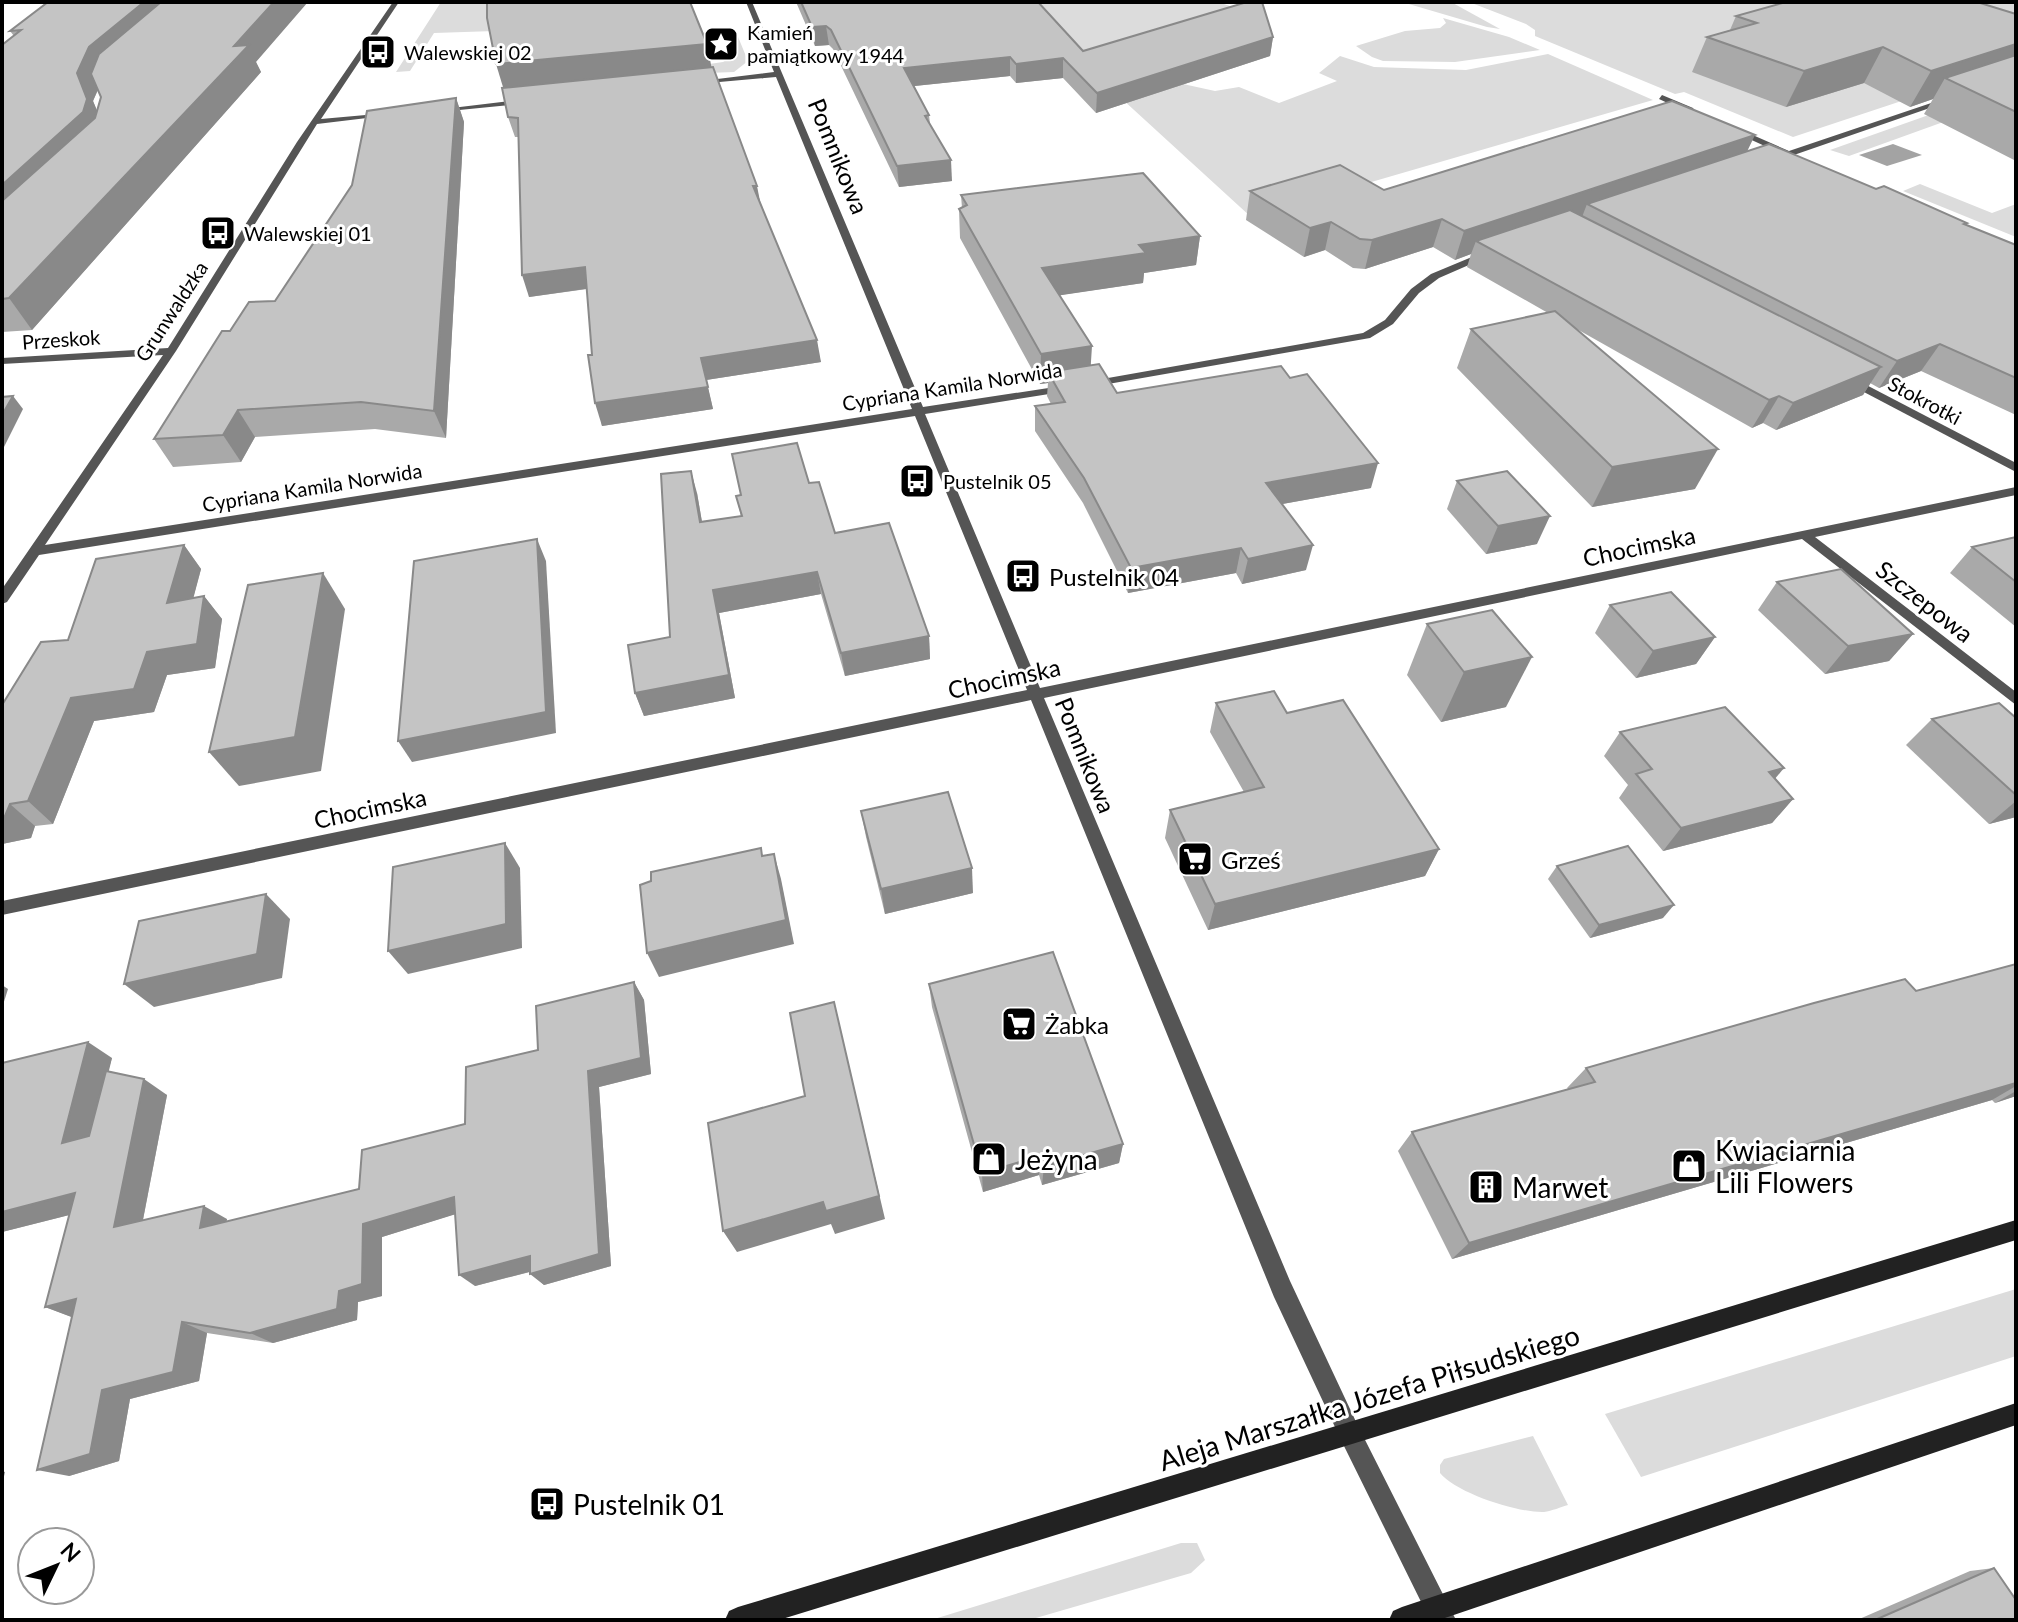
<svg xmlns="http://www.w3.org/2000/svg" width="2018" height="1622" font-family="Lato,sans-serif">
  <style>
    .green { fill: #dcdcdc }
    .water { fill: #a3a3a3 }
    .lines { fill: none; stroke-linecap: round; stroke-linejoin: round }
    .street { fill: #555; fill-rule: evenodd }
    .secondary { fill: #222; fill-rule: evenodd }
    .wall { fill: #a9a9a9; fill-rule: evenodd }
    .shaded-wall { fill: #898989 }
    .building { fill: #c4c4c4; stroke: #898989; stroke-width: 2 }
    .labels { text-anchor: middle; dominant-baseline: central; stroke-width: 6; stroke-linejoin: round; paint-order: stroke }
    .far-poi-label { font-size: 20px; fill: #000; stroke: #fff; text-anchor: start }
    .far-street-label { font-size: 20px; fill: #000; stroke: #fff }
    .street-label { font-size: 24px; fill: #000; stroke: #fff }
    .poi-label { font-size: 24px; fill: #000; stroke: #fff; text-anchor: start }
    .near-poi-label { font-size: 28px; fill: #000; stroke: #fff; text-anchor: start }
    .near-street-label { font-size: 28px; fill: #000; stroke: #fff }
  </style>
  <rect width="100%" height="100%" fill="#fff"/>
  <g class="green">
    <polygon points="441,2 535,2 523,30 434,33 410,71 396,72"/>
    <polygon points="1029,2 1218,2 1262,17 1183,84 1215,91 1239,87 1279,103 1337,81 1319,73 1340,56 1374,67 1466,70 1548,54 1653,100 1251,217 1063,45"/>
    <polygon points="1402,2 1451,2 1500,29 1487,27"/>
    <polygon points="1469,2 2016,2 2016,63 1793,137 1684,92 1675,94 1535,36 1535,30 1526,24"/>
    <polygon points="1443,18 1509,37 1540,50 1455,62 1383,61 1372,57 1356,46 1405,31 1440,28 1446,23"/>
    <polygon points="736,32 748,61 734,72 627,76 723,62 732,57 728,39 707,36"/>
    <polygon points="1954,106 1971,112 1849,156 1830,150"/>
    <polygon points="1920,184 1992,213 2016,204 2016,237 1903,191"/>
    <polygon points="2016,1289 2016,1356 1641,1477 1605,1414"/>
    <path d="M1533,1436L1568,1505C1561,1507 1552,1511 1544,1512C1518,1513 1456,1493 1440,1473V1465L1444,1459Z"/>
    <polygon points="1181,1543 1197,1543 1205,1560 1191,1573 1029,1620 931,1620"/>
  </g>
  <polygon class="water" points="1893,144 1922,155 1887,166 1859,155"/>
  <g class="lines">
    <g class="street">
      <polygon points="393,2 399,2 321,119 388,113 392,115 317,124 176,351 45,545 912,409 776,77 697,84 693,82 774,72 746,2 752,2 923,407 1068,385 1074,388 1068,391 925,414 1040,688 2016,487 2016,495 1815,537 2016,692 2016,705 1802,539 1044,698 1290,1281 1358,1426 1456,1620 1430,1620 1342,1442 1274,1297 1031,700 2,915 2,901 1027,690 915,416 39,555 7,602 2,604 2,589 163,355 2,364 2,358 168,348 297,142"/>
      <polygon points="1662,95 1693,108 1694,110 1687,112 1659,99"/>
      <polygon points="527,99 530,103 439,112 435,110"/>
      <polygon points="1943,99 1950,101 1771,163 1768,162 1768,158 1782,154 1732,131 1739,129 1789,151"/>
      <polygon points="1491,249 1496,252 1494,254 1439,278 1419,293 1393,324 1370,338 1091,387 1085,384 1091,381 1363,333 1385,320 1411,289 1431,274"/>
      <polygon points="1843,377 1851,377 2016,463 2016,472 1843,381"/>
    </g>
    <g class="secondary">
      <polygon points="2016,1220 2016,1240 779,1620 725,1620 729,1611 738,1607"/>
      <polygon points="2016,1403 2016,1425 1439,1620 1389,1620 1393,1611 1402,1607"/>
    </g>
  </g>
  <g class="wall">
    <path d="M48,2L256,62L261,72L32,330L2,332V45L14,36L10,31ZM98,90L101,97L97,111L93,101Z"/>
    <polygon points="796,2 1038,2 1083,51 1273,37 1270,56 1096,113 1063,78 1016,83 1010,76 914,86 929,115 930,124 952,181 899,187 833,49 829,45 815,46"/>
    <polygon points="2016,14 2016,161 1924,114 1933,99 1910,107 1864,83 1786,107 1692,72 1707,37 1730,30 1736,16"/>
    <polygon points="711,67 760,204 821,362 706,380 713,409 602,426 592,355 587,289 529,297 519,137 515,137 508,117"/>
    <polygon points="456,98 464,122 446,438 375,429 255,437 241,462 173,467 154,439 230,331 275,301"/>
    <polygon points="1747,152 1876,189 1967,223 1966,225 2016,245 2016,415 1921,371 1879,388 1870,383 1863,395 1776,430 1763,423 1752,428 1575,328 1695,489 1592,507 1457,368 1471,329 1548,313 1467,267 1471,254 1455,260 1433,247 1365,269 1353,268 1325,250 1304,257 1246,220 1250,191 1384,190"/>
    <polygon points="961,195 1200,236 1196,265 1144,273 1143,283 1060,295 1091,365 1117,393 1371,488 1282,504 1306,570 1242,584 1236,573 1128,593 1083,503 1035,431 1035,406 1051,404 1047,396 1048,383 1040,384 960,238 959,209 962,208"/>
    <polygon points="1457,481 1537,544 1486,554 1447,509"/>
    <polygon points="809,483 835,533 929,636 930,659 845,676 821,594 719,613 735,698 644,716 635,693 670,637 697,493 702,522 741,516 736,496"/>
    <polygon points="2016,537 2016,627 1950,573 1972,547"/>
    <polygon points="184,545 201,569 193,598 204,596 222,619 215,668 167,675 154,712 94,721 53,824 35,826 31,838 2,844 2,705 68,640"/>
    <polygon points="1777,582 1913,634 1889,661 1825,674 1758,610"/>
    <polygon points="1610,605 1715,637 1696,664 1636,678 1595,633"/>
    <polygon points="1427,624 1506,707 1441,722 1407,675"/>
    <polygon points="1216,703 1287,713 1439,849 1425,876 1208,930 1165,838 1170,810 1244,792 1210,732"/>
    <polygon points="2016,718 2016,817 1989,824 1906,745 1932,719"/>
    <polygon points="1620,732 1775,779 1793,799 1772,823 1663,851 1619,798 1628,785 1604,756"/>
    <polygon points="861,811 973,893 885,914 866,837"/>
    <polygon points="1557,866 1663,918 1590,938 1548,879"/>
    <polygon points="2016,964 2016,1096 1995,1103 1992,1100 1452,1259 1398,1151 1412,1132 1568,1089 1567,1088 1586,1068 1916,991"/>
    <polygon points="634,982 644,1000 651,1074 599,1087 611,1266 544,1285 530,1272 475,1286 455,1214 382,1237 382,1296 358,1302 357,1320 273,1343 207,1333 199,1381 130,1399 119,1461 69,1476 72,1317 45,1307 69,1215 2,1232 2,1063 112,1058 108,1071 167,1095 143,1220 227,1219 226,1222 359,1189 465,1124 538,1050"/>
    <polygon points="929,984 1123,1144 1119,1163 1042,1185 1039,1175 983,1192 932,1007"/>
    <polygon points="1994,1568 2016,1620 1857,1620 1970,1571"/>
  </g>
  <g class="shaded-wall">
    <polygon points="144,2 187,2 104,75 93,101 104,127 2,235 2,185 77,73 89,47"/>
    <polygon points="274,2 308,2 256,62 261,72 32,330 9,298"/>
    <polygon points="826,26 829,45 815,46 812,27"/>
    <polygon points="1273,37 1270,56 1096,113 1097,93"/>
    <polygon points="707,44 713,75 506,97 496,64"/>
    <polygon points="2016,44 2016,71 1945,78 1933,99 1910,107 1931,71"/>
    <polygon points="1883,47 1864,83 1786,107 1804,71"/>
    <polygon points="1010,57 1010,76 905,87 904,68"/>
    <polygon points="1063,58 1063,78 1016,83 1016,64"/>
    <polygon points="456,98 464,122 446,438 434,411"/>
    <polygon points="1755,135 1742,162 1587,204 1582,217 1476,241 1471,254 1455,260 1464,231"/>
    <polygon points="951,160 952,181 899,187 897,166"/>
    <polygon points="753,186 757,186 761,206"/>
    <polygon points="1442,219 1433,247 1365,269 1372,240"/>
    <polygon points="1331,222 1325,250 1304,257 1310,228"/>
    <polygon points="1200,236 1196,265 1144,273 1143,283 1042,298 1042,268 1139,245"/>
    <polygon points="585,267 592,288 529,297 522,275"/>
    <polygon points="817,340 821,362 706,380 701,358"/>
    <polygon points="1940,344 1921,371 1879,388 1897,361"/>
    <polygon points="1092,346 1090,377 1048,372 1048,383 1040,384 1041,354"/>
    <polygon points="1881,367 1863,395 1776,430 1793,403"/>
    <polygon points="708,387 713,409 602,426 595,403"/>
    <polygon points="13,396 23,409 2,451 2,415"/>
    <polygon points="1779,396 1763,423 1752,428 1769,400"/>
    <polygon points="238,410 255,437 241,462 223,435"/>
    <polygon points="1718,449 1695,489 1592,507 1612,467"/>
    <polygon points="1378,463 1371,488 1261,508 1266,483"/>
    <polygon points="691,471 697,493 706,545 700,522"/>
    <polygon points="1550,516 1537,544 1486,554 1498,526"/>
    <polygon points="537,539 546,561 556,733 412,762 398,741"/>
    <polygon points="184,545 201,569 186,626 167,603"/>
    <polygon points="1313,545 1306,570 1242,584 1248,559"/>
    <polygon points="1241,548 1236,573 1128,593 1131,568"/>
    <polygon points="817,572 821,594 719,613 735,698 644,716 635,693 713,590"/>
    <polygon points="323,573 345,609 321,771 239,786 209,752"/>
    <polygon points="204,596 222,619 215,668 167,675 154,712 94,721 53,824 28,801 71,698 147,652"/>
    <polygon points="1913,634 1889,661 1825,674 1848,646"/>
    <polygon points="929,636 930,659 845,676 841,653"/>
    <polygon points="1715,637 1696,664 1636,678 1653,651"/>
    <polygon points="1532,657 1506,707 1441,722 1464,672"/>
    <polygon points="1784,768 1764,792 1769,772"/>
    <polygon points="1793,799 1772,823 1663,851 1681,828"/>
    <polygon points="2016,801 2016,817 1989,824"/>
    <polygon points="10,804 35,826 31,838 2,844 2,817"/>
    <polygon points="505,843 520,868 522,948 408,974 388,951"/>
    <polygon points="1439,849 1425,876 1208,930 1215,904"/>
    <polygon points="774,854 781,879 794,944 659,977 647,953"/>
    <polygon points="972,868 973,893 885,914 881,889"/>
    <polygon points="266,894 290,919 282,978 154,1007 124,984"/>
    <polygon points="1674,905 1663,918 1590,938 1599,925"/>
    <polygon points="634,982 644,1000 651,1074 599,1087 611,1266 544,1285 530,1274 588,1071"/>
    <polygon points="2,985 8,989 2,1008"/>
    <polygon points="834,1002 885,1219 835,1234 831,1224 737,1252 723,1231 823,1202"/>
    <polygon points="88,1042 112,1058 88,1157 62,1143"/>
    <polygon points="144,1079 167,1095 139,1240 114,1227"/>
    <polygon points="2016,1083 2016,1086 1992,1100 1452,1259 1469,1243"/>
    <polygon points="2016,1091 2016,1096 1995,1103"/>
    <polygon points="1123,1144 1119,1163 1042,1185 1044,1166"/>
    <polygon points="1040,1156 1039,1175 983,1192 982,1173"/>
    <polygon points="75,1193 101,1207 2,1232 2,1212"/>
    <polygon points="454,1197 469,1210 382,1237 382,1296 358,1302 357,1320 273,1343 250,1333 363,1224"/>
    <polygon points="204,1206 227,1219 223,1241 200,1228"/>
    <polygon points="530,1256 544,1268 475,1286 459,1275"/>
    <polygon points="76,1299 74,1318 45,1307"/>
    <polygon points="182,1322 207,1333 199,1381 130,1399 119,1461 69,1476 37,1470 102,1390"/>
    <polygon points="2,1471 5,1472 2,1485"/>
  </g>
  <g class="building">
    <polygon points="48,2 144,2 89,47 77,73 87,99 83,112 2,185 2,45 21,30 10,31"/>
    <polygon points="161,2 274,2 234,46 249,45 9,298 2,299 2,201 95,118 101,97 91,74 99,54"/>
    <polygon points="487,2 690,2 707,44 496,64 487,18"/>
    <polygon points="801,2 1038,2 1083,51 1247,2 1262,2 1273,37 1097,93 1063,58 1016,64 1010,57 904,68 929,115 925,116 951,160 897,166 831,30 826,26 812,27"/>
    <polygon points="1786,2 1977,2 2016,14 2016,44 1931,71 1883,47 1804,71 1707,37 1757,23 1736,16"/>
    <polygon points="2016,55 2016,112 1945,78"/>
    <polygon points="713,67 757,186 753,186 817,340 701,358 708,387 595,403 588,355 592,355 585,267 522,275 518,118 508,117 502,88"/>
    <polygon points="456,98 434,411 361,402 238,410 223,435 154,439 222,331 230,331 249,302 275,301 352,185 367,111"/>
    <polygon points="1672,101 1755,135 1464,231 1442,219 1372,240 1360,239 1331,222 1310,228 1250,191 1340,165 1384,190"/>
    <polygon points="1769,144 1876,189 1884,186 1967,223 1964,224 2016,245 2016,378 1940,344 1897,361 1587,204"/>
    <polygon points="1143,173 1200,236 1139,245 1146,253 1042,268 1092,346 1041,354 959,209 967,205 961,195"/>
    <polygon points="1570,210 1881,367 1793,403 1779,396 1769,400 1476,241"/>
    <polygon points="1555,311 1718,449 1612,467 1471,329"/>
    <polygon points="1099,364 1117,393 1281,366 1290,378 1307,374 1378,463 1266,483 1313,545 1248,559 1241,548 1131,568 1084,478 1035,406 1065,402 1048,372"/>
    <polygon points="13,396 2,415 2,397"/>
    <polygon points="797,443 809,483 819,482 835,533 889,523 929,636 841,653 817,572 713,590 729,675 635,693 628,645 670,637 661,474 691,471 700,522 742,516 736,496 741,495 732,454"/>
    <polygon points="1507,471 1550,516 1498,526 1457,481"/>
    <polygon points="2016,537 2016,582 1972,547"/>
    <polygon points="537,539 546,712 398,741 414,561"/>
    <polygon points="184,545 167,603 204,596 197,644 147,652 134,689 71,698 28,801 10,804 5,816 2,817 2,705 41,642 68,640 96,559"/>
    <polygon points="1841,569 1913,634 1848,646 1777,582"/>
    <polygon points="323,573 295,737 209,752 248,585"/>
    <polygon points="1671,592 1715,637 1653,651 1610,605"/>
    <polygon points="1492,610 1532,657 1464,672 1427,624"/>
    <polygon points="1274,691 1287,713 1343,700 1439,849 1215,904 1170,810 1264,787 1216,703"/>
    <polygon points="1999,703 2016,718 2016,795 1932,719"/>
    <polygon points="1725,707 1784,768 1769,772 1793,799 1681,828 1636,774 1652,769 1620,732"/>
    <polygon points="948,792 972,868 881,889 861,811"/>
    <polygon points="505,843 506,924 388,951 393,867"/>
    <polygon points="1628,846 1674,905 1599,925 1557,866"/>
    <polygon points="761,848 762,856 774,854 786,920 647,953 640,885 651,881 651,872"/>
    <polygon points="266,894 257,954 124,984 139,921"/>
    <polygon points="1053,952 1123,1144 1044,1166 1040,1156 982,1173 929,984"/>
    <polygon points="2016,964 2016,1083 1469,1243 1412,1132 1595,1082 1586,1068 1814,1003 1905,979 1916,991"/>
    <polygon points="634,982 641,1058 588,1071 599,1254 530,1274 530,1256 459,1275 454,1197 363,1224 362,1284 339,1291 337,1309 250,1333 182,1322 173,1372 102,1390 90,1454 37,1470 76,1299 45,1307 75,1193 2,1212 2,1063 88,1042 62,1143 89,1136 106,1071 144,1079 114,1227 204,1206 200,1228 359,1189 362,1150 465,1124 466,1067 538,1050 536,1006"/>
    <polygon points="834,1002 879,1196 826,1211 823,1202 723,1231 708,1123 805,1096 790,1013"/>
    <polygon points="1994,1568 2016,1600 2016,1620 1875,1620"/>
  </g>
  <defs>
    <symbol id="sight-square" viewBox="-11 -11 22 22"><rect x="-9" y="-9" width="18" height="18" rx="4" fill="#000" stroke="#fff"/><path d="M0-6L1.8-2.2L6-1.7L2.9 1.2L3.7 5.4L0 3.3L-3.7 5.4L-2.9 1.2L-6-1.7L-1.8-2.2Z" fill="#fff"/></symbol>
    <symbol id="bus-square" viewBox="-11 -11 22 22"><rect x="-9" y="-9" width="18" height="18" rx="4" fill="#000" stroke="#fff"/><path d="M-5-6H5V4H4V6H2V4H-2V6H-4V4H-5ZM-3.5-4V0h7V-4ZM-3.5 1.2v1.5H-2V1.2ZM2 1.2v1.5H3.5V1.2Z" fill="#fff"/></symbol>
    <symbol id="supermarket-square" viewBox="-11 -11 22 22"><rect x="-9" y="-9" width="18" height="18" rx="4" fill="#000" stroke="#fff"/><path d="M-6-5.5h2.5l.6 2H6L4.5 2H-2.5L-4.4-4H-6ZM-1.5 3.2a1.3 1.3 0 1 0 .1 0ZM3 3.2a1.3 1.3 0 1 0 .1 0Z" fill="#fff"/></symbol>
    <symbol id="shop-square" viewBox="-11 -11 22 22"><rect x="-9" y="-9" width="18" height="18" rx="4" fill="#000" stroke="#fff"/><path d="M-5-2.5h2.3a2.7 3.5 0 0 1 5.4 0H5L5.5 6h-11ZM-1.5-2.5h3a1.5 2.3 0 0 0-3 0Z" fill="#fff"/></symbol>
    <symbol id="building-square" viewBox="-11 -11 22 22"><rect x="-9" y="-9" width="18" height="18" rx="4" fill="#000" stroke="#fff"/><path d="M-4-6H4V6H1V3H-1V6H-4ZM-2.5-4.3h1.7v1.8h-1.7ZM.8-4.3h1.7v1.8H.8ZM-2.5-1h1.7V.8h-1.7ZM.8-1h1.7V.8H.8Z" fill="#fff"/></symbol>
  </defs>
  <g fill-rule="evenodd">
    <use href="#sight-square" x="701" y="24" width="40" height="40"/>
    <use href="#bus-square" x="358" y="32" width="40" height="40"/>
    <use href="#bus-square" x="198" y="213" width="40" height="40"/>
    <use href="#bus-square" x="897" y="461" width="40" height="40"/>
    <use href="#bus-square" x="1003" y="556" width="40" height="40"/>
    <use href="#supermarket-square" x="1175" y="839" width="40" height="40"/>
    <use href="#supermarket-square" x="999" y="1004" width="40" height="40"/>
    <use href="#shop-square" x="969" y="1139" width="40" height="40"/>
    <use href="#shop-square" x="1669" y="1146" width="40" height="40"/>
    <use href="#building-square" x="1466" y="1167" width="40" height="40"/>
    <use href="#bus-square" x="527" y="1484" width="40" height="40"/>
  </g>
  <g class="labels">
    <g class="far-poi-label">
      <text x="747" y="32">Kamień<tspan x="747" dy="23">pamiątkowy 1944</tspan></text>
      <text x="404" y="52">Walewskiej 02</text>
      <text x="244" y="233">Walewskiej 01</text>
      <text x="943" y="481">Pustelnik 05</text>
    </g>
    <g class="far-street-label">
      <text transform="translate(171 311) rotate(-57)">Grunwaldzka</text>
      <text transform="translate(61 339) rotate(-4)">Przeskok</text>
      <text transform="translate(952 386) rotate(-9)">Cypriana Kamila Norwida</text>
      <text transform="translate(1925 400) rotate(28)">Stokrotki</text>
      <text transform="translate(312 487) rotate(-9)">Cypriana Kamila Norwida</text>
    </g>
    <g class="street-label">
      <text transform="translate(839 156) rotate(68)">Pomnikowa</text>
      <text transform="translate(1639 546) rotate(-12)">Chocimska</text>
      <text transform="translate(1925 601) rotate(38)">Szczepowa</text>
      <text transform="translate(1004 678) rotate(-12)">Chocimska</text>
      <text transform="translate(1086 755) rotate(68)">Pomnikowa</text>
      <text transform="translate(370 808) rotate(-12)">Chocimska</text>
    </g>
    <g class="poi-label">
      <text x="1049" y="576">Pustelnik 04</text>
      <text x="1221" y="859">Grześ</text>
      <text x="1045" y="1024">Żabka</text>
    </g>
    <g class="near-poi-label">
      <text x="1715" y="1150">Kwiaciarnia<tspan x="1715" dy="32">Lili Flowers</tspan></text>
      <text x="1015" y="1159">Jeżyna</text>
      <text x="1512" y="1187">Marwet</text>
      <text x="573" y="1504">Pustelnik 01</text>
    </g>
    <g class="near-street-label">
      <text transform="translate(1369 1397) rotate(-17)">Aleja Marszałka Józefa Piłsudskiego</text>
    </g>
  </g>
  <rect width="2018" height="1622" fill="none" stroke="#000000" stroke-width="8"/>
  <g transform="translate(56 1566) rotate(47)"><circle r="38" fill="#ffffff" stroke="#999999" stroke-width="2"/>
  <path d="M0-6L14 30L0 20L-14 30Z" fill="#000000"/>
  <text y="-12" font-size="22" font-weight="bold" text-anchor="middle" fill="#000000">N</text>
  </g>
</svg>
